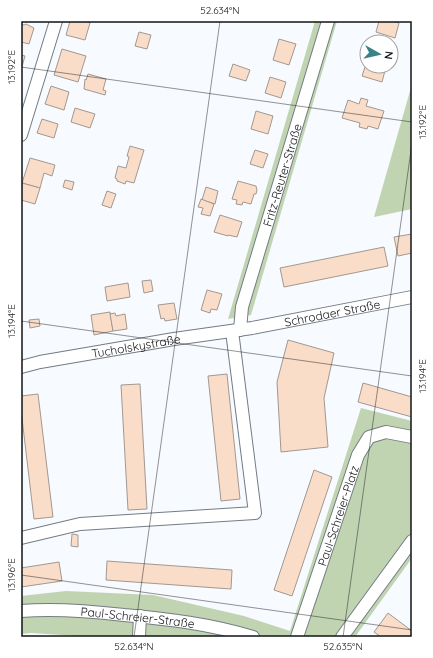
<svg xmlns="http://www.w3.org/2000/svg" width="433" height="658" font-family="Quicksand,sans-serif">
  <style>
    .green { fill: #c1d4b2 }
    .building { fill: #faddc8; stroke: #a29891 }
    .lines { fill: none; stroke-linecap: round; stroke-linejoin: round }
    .minor-casing { stroke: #737c84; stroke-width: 14 }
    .minor { stroke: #fff; stroke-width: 12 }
    .ticks { fill: none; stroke: #111417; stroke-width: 1; stroke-opacity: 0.45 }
    .labels { text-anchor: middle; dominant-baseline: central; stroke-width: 3.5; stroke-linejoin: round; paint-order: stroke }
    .street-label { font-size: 12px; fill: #111417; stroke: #fff }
    .neatline { fill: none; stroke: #111417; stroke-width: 1.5 }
    .ticks-label { font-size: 10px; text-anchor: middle; fill: #111417 }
  </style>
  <rect width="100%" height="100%" fill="#f7fafe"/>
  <g class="green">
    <polygon points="315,21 337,21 251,315 228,319"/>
    <polygon points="412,84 412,209 374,217"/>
    <polygon points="361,408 412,421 412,558 355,637 93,637 31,633 21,634 21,596 66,591 153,595 244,616 290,631"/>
  </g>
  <g class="building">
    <polygon points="70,21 85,21 90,23 85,40 66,35"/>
    <polygon points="379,21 392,21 399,23 395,38 376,32"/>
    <polygon points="21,24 24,25 26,24 34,28 29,44 21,42"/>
    <polygon points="139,32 151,35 147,49 135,46"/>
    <polygon points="279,39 296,44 289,65 273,60"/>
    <polygon points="62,49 86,56 78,82 54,75"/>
    <polygon points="21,55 25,56 21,70"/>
    <polygon points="367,61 367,66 382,66 386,67 382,82 362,76"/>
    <polygon points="233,64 250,70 246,81 229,76"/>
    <polygon points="88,74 106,79 103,90 106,91 105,95 84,89 85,79 86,80"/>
    <polygon points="270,77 286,82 281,98 265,93"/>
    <polygon points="51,86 69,92 64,110 45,104"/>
    <polygon points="361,98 368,100 366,106 384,111 378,129 368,126 367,129 359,127 360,123 342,118 348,100 359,104"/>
    <polygon points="75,108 95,114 90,128 71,122"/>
    <polygon points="256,111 273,116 268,134 251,129"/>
    <polygon points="42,119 58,124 54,138 37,133"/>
    <polygon points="130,146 144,150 134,183 126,181 125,184 117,181 117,179 115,178 118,166 126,168 129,157 127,156"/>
    <polygon points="255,150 268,154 263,168 250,164"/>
    <polygon points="30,158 55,165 52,176 44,173 40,188 22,183"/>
    <polygon points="65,180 74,182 72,190 63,187"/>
    <polygon points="238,181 256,186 257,190 256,194 254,194 251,204 243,202 242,205 236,204 237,200 232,199"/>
    <polygon points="22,183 40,188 35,204 21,200"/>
    <polygon points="206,187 218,191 215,204 202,200"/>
    <polygon points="107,191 116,194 111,208 102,205"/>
    <polygon points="201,199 214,204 210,216 201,214 203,208 198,207"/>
    <polygon points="220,215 242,222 237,237 228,235 228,236 214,232"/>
    <polygon points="412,234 412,253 398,256 394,237"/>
    <polygon points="384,247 388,266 284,287 280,268"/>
    <polygon points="151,280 153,291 144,293 142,281"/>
    <polygon points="128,283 130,297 107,301 105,287"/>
    <polygon points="207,290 222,294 217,310 211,309 210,313 201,310"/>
    <polygon points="174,303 177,319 165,321 164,318 161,319 158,305"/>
    <polygon points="110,312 113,331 94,335 91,315"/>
    <polygon points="115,313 116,316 125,314 127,329 113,331 110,314"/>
    <polygon points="39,319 40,326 30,328 29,320"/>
    <polygon points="288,340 334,353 324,398 328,447 281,452 277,382"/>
    <polygon points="227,374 240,499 221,501 208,376"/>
    <polygon points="363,383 412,397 412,417 358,402"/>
    <polygon points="140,384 147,509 128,510 121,385"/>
    <polygon points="38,394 53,517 34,519 21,410 21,396"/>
    <polygon points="314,470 332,477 292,596 274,590"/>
    <polygon points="72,534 78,535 78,547 71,546"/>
    <polygon points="107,561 232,570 231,589 106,580"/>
    <polygon points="59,562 62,581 21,587 21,568"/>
    <polygon points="388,613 412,631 412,637 381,637 374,632"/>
  </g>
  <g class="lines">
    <defs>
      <g id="minor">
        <polyline points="21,135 56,21"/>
        <path id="s1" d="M240,330L242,307L328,21"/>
        <path id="s2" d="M21,367L40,362L174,339L252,328L412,297"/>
        <polyline points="21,538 80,524 255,513 232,331"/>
        <path id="s3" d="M21,611C55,608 90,611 124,615C168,619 211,624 253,637"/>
        <polyline points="139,637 140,616"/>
        <path id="s4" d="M297,637L358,455L369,437L386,432L412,437"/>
        <polyline points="342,637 412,541"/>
      </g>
    </defs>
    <use href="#minor" class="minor-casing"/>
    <use href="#minor" class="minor"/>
  </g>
  <path class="ticks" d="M21,67L412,122M21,321L412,376M21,575L412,630M134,637L220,21M343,637L412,143"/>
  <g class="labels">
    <g class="street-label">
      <text stroke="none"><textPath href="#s1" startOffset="161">Fritz-Reuter-Straße</textPath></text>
      <text stroke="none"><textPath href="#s2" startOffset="316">Schrodaer Straße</textPath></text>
      <text stroke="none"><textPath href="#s2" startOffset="117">Tucholskystraße</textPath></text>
      <text stroke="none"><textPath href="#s4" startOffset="128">Paul-Schreier-Platz</textPath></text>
      <text stroke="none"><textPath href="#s3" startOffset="117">Paul-Schreier-Straße</textPath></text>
    </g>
  </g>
  <rect width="433" height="658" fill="none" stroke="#ffffff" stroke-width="44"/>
  <g transform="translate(379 54) rotate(98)"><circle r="19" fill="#ffffff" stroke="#a0a1a2"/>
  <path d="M0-3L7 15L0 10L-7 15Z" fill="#3a8286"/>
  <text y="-6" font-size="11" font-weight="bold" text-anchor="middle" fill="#111417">N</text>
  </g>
  <rect x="22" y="22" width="389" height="614" class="neatline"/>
  <g class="ticks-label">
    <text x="220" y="14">52.634°N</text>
    <text transform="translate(11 67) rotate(-90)" y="4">13.192°E</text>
    <text transform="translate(422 122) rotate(-90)" y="4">13.192°E</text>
    <text transform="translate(11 321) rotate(-90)" y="4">13.194°E</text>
    <text transform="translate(422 376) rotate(-90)" y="4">13.194°E</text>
    <text transform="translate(11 575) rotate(-90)" y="4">13.196°E</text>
    <text x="134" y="650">52.634°N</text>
    <text x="343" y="650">52.635°N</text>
  </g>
</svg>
